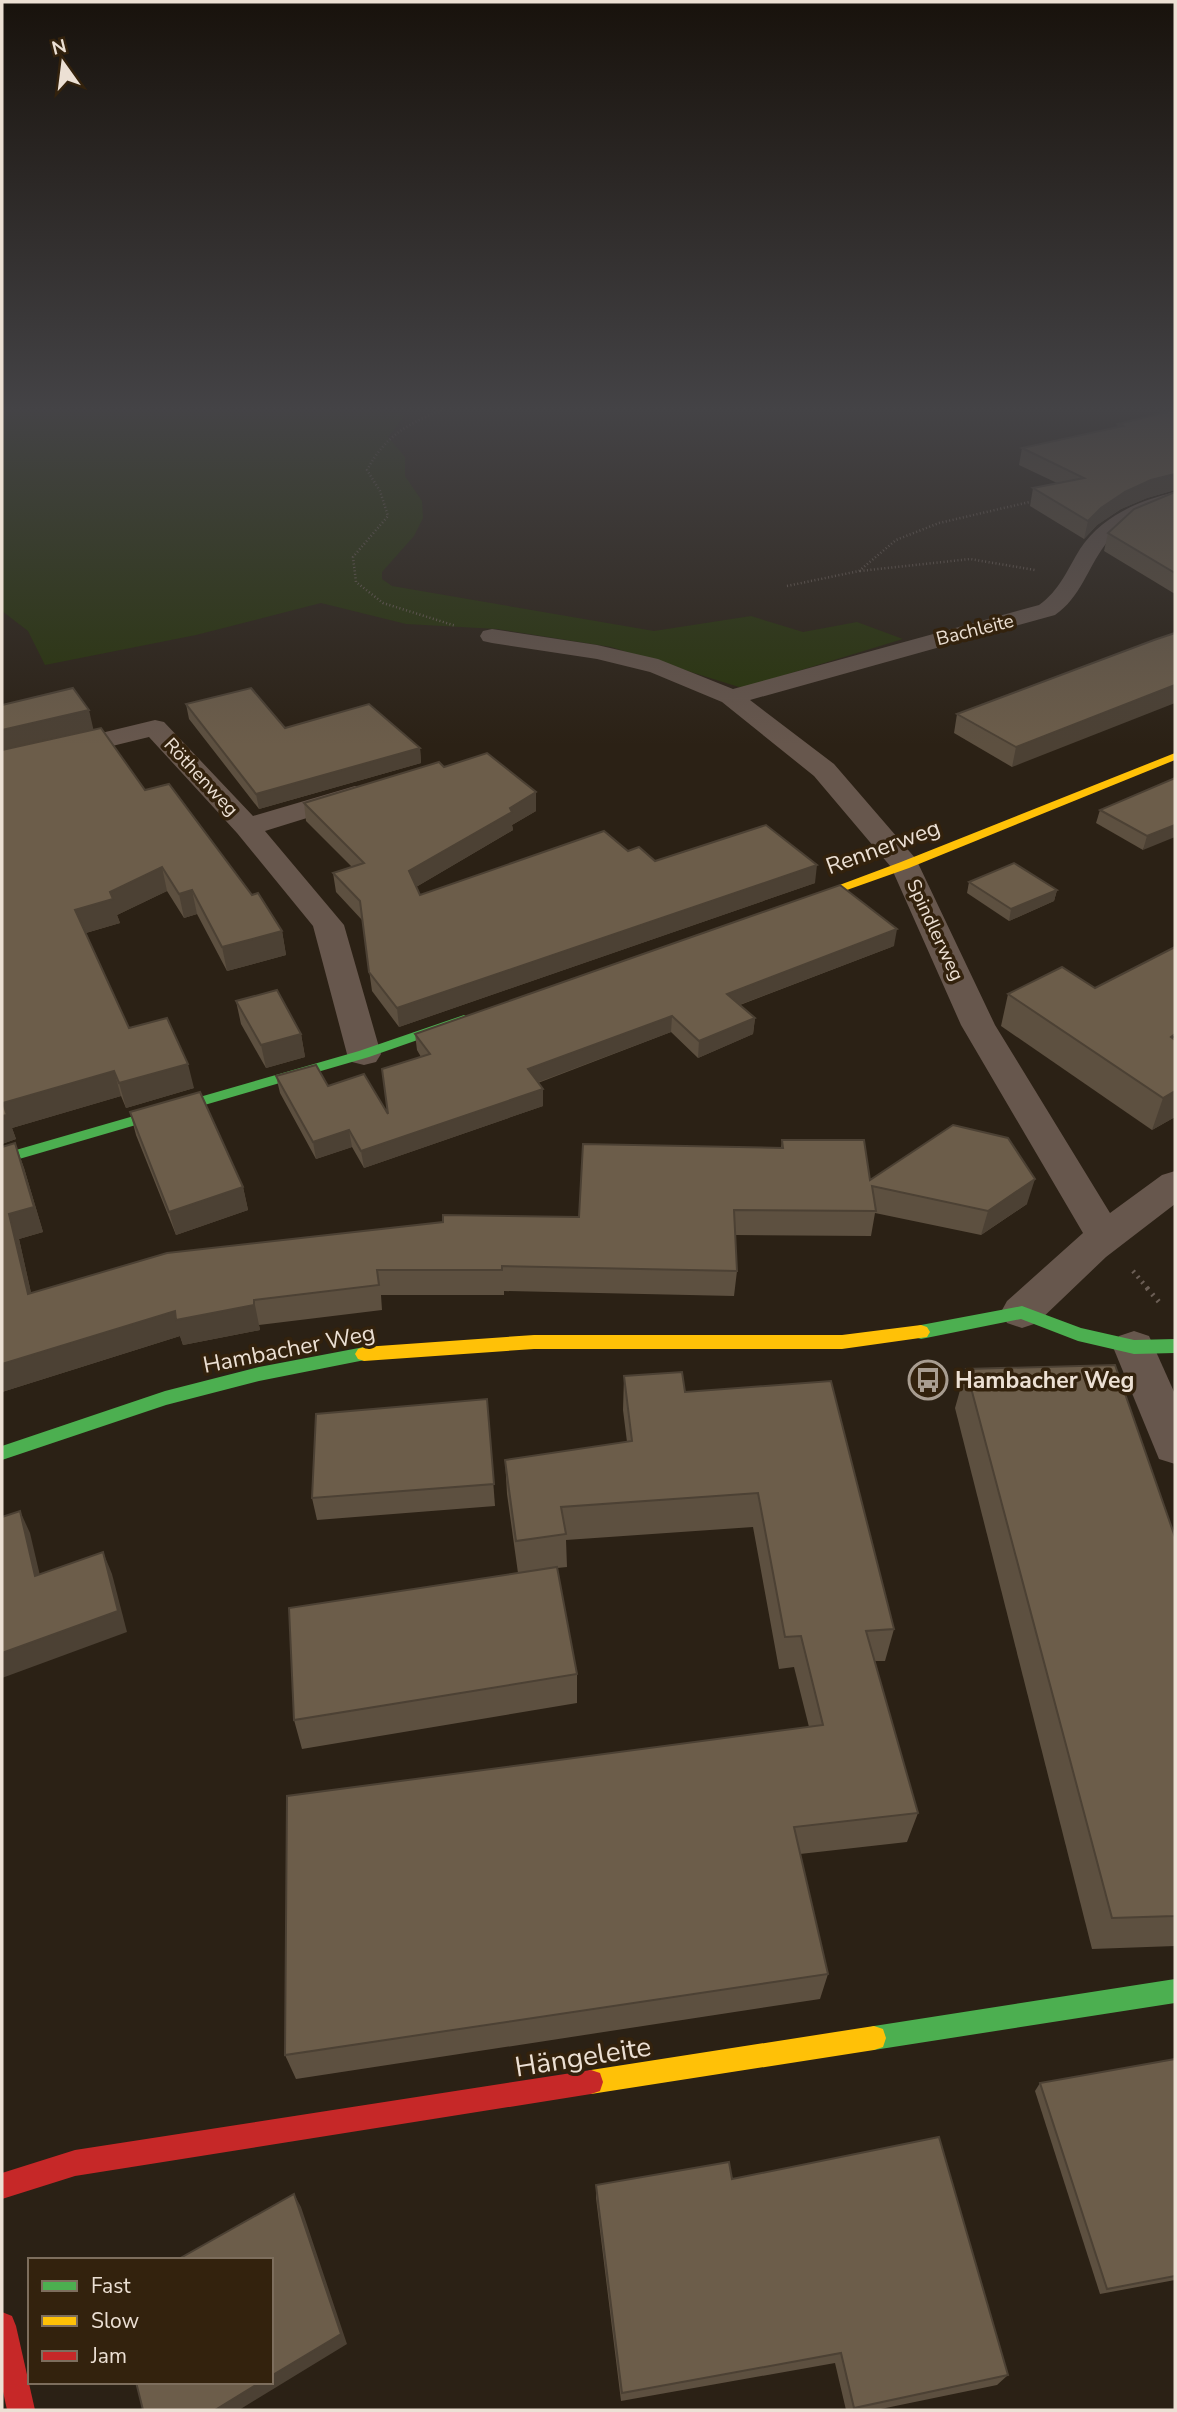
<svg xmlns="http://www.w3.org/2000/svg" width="1177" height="2412" font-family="'Nunito Sans',sans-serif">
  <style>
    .green { fill: #28340a }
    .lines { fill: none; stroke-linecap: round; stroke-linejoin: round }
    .path-far2 { stroke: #6c5f56; stroke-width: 2.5; stroke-dasharray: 1 2.5; stroke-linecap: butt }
    .path-far1 { stroke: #6c5f56; stroke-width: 4.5; stroke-dasharray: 2 5; stroke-linecap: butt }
    .path { stroke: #6c5f56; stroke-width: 5; stroke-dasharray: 2 6; stroke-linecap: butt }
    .street { fill: #67574d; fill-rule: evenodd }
    .fast { fill: #4caf50; fill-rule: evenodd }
    .slow { fill: #ffc107; fill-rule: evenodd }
    .jam { fill: #c62828; fill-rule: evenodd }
    .wall { fill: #5d5040 }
    .shaded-wall { fill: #4c4134 }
    .building { fill: #6c5d4a; stroke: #4c4134; stroke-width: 2 }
    .labels { text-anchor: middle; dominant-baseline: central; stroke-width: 7; stroke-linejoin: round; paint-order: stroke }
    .far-street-label { font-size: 19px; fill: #ece0d4; stroke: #33220d }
    .street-label { font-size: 23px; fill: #ece0d4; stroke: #33220d }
    .poi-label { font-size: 23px; font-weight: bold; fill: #ece0d4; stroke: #33220d; text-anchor: start }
    .near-street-label { font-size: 28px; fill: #ece0d4; stroke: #33220d }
  </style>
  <rect width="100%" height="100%" fill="#2b2115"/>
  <polygon class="green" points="14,408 381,408 405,416 388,437 405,457 405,476 422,501 423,518 414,536 382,572 382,579 392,586 654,631 751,616 803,632 857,622 903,639 742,688 611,647 497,629 406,624 321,603 196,635 45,665 28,631 2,611 2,410"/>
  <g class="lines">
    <g class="path-far2">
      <path d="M445,408C408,425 387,433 367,470L380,491L388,516L353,557L356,582L383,603L456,626"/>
      <polyline points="860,571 970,559 1035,570"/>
      <polyline points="787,586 859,571 896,540 939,523 1034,501"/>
    </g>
    <polyline class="path-far1" points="1133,1271 1148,1289"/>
    <polyline class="path" points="1147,1288 1159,1302"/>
    <g class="street">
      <path d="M1175,492V505C1150,513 1122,523 1105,545C1087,569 1081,597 1055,615L750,700L834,764L916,859L995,1025L1110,1213L1162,1175L1175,1171V1204L1106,1257L1037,1323L1022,1328L1007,1323L1001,1312L1007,1301L1083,1233L961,1025L891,867L814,776L722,702L650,672L597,659L492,643L483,641L480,636L483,631L492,629L597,645L658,659L733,689L1039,605C1060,590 1067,570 1080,549C1102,516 1138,501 1175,492Z"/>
      <polygon points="155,720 164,722 253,816 355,786 365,788 369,794 365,800 265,831 344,925 381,1054 376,1062 364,1065 352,1062 347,1054 313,926 237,833 149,737 2,773 2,757"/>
      <polygon points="1134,1331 1149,1336 1175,1394 1175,1464 1159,1459 1113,1347 1119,1336"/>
    </g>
    <g class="fast">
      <polygon points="464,1015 471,1019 469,1022 369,1057 2,1164 2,1154 359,1051"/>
      <polygon points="1022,1306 1081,1328 1134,1340 1175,1339 1175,1353 1134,1354 1078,1341 1021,1319 921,1339 915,1337 912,1332 915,1327 921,1325"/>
      <polygon points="364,1347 370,1349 373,1354 370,1359 259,1381 166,1405 2,1460 2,1446 165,1391 259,1367"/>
      <polygon points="1175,1979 1175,2003 874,2050 865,2047 862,2038 865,2029 874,2026"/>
    </g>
    <g class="slow">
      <polygon points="1175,753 1175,760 909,868 796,908 792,909 786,905 901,862"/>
      <polygon points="921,1325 927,1327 930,1332 927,1337 842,1349 534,1349 364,1361 358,1359 355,1354 358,1349 364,1347 534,1335 842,1335"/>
      <polygon points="874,2026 883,2029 886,2038 883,2047 874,2050 591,2094 582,2091 579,2082 582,2073 591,2070"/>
    </g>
    <g class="jam">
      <polygon points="591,2070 600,2073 603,2082 600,2091 591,2094 75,2176 2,2199 2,2173 75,2150"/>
      <polygon points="2,2312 12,2316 16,2326 35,2410 7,2410 2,2387"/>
    </g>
  </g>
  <g class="wall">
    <polygon points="1175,410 1175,490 1147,498 1121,509 1097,525 1084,539 1030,506 1033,488 1057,483 1019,465 1022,448 1117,427 1118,424"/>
    <polygon points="1175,492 1175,594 1104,551 1108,533"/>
    <polygon points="1175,633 1012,767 954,733 957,714"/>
    <polygon points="186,704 285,728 420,748 421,763 259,809 189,719"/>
    <polygon points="93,729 145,790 252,895 282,931 286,955 227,971 197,914 184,918 167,891 117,915 120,923 86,933 129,1028 194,1088 126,1108 121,1096 12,1128 16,1139 2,1144"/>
    <polygon points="444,767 536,792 536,811 512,825 513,830 416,887 420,895 628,851 655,861 815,883 399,1027 372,991 362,920 336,892 333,873 352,867 306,821 304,803"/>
    <polygon points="1175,778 1143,850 1096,823 1100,810"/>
    <polygon points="969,882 1057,890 1054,901 1009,921 967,893"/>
    <polygon points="894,946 740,1005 755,1018 753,1034 698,1058 671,1032 538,1083 543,1106 364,1168 352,1147 316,1159 280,1093 276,1076 328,1086 388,1113 421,1057 417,1050 415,1034"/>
    <polygon points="1095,988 1175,1117 1152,1130 1001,1026 1008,994"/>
    <polygon points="236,1001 301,1034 305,1057 266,1068 241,1024"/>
    <polygon points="130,1112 243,1187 248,1210 176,1235 136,1135"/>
    <polygon points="782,1140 870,1180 1027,1204 981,1235 875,1213 871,1236 735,1235 737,1271 734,1296 504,1291 504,1295 381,1295 382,1310 259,1325 260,1330 183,1345 180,1336 2,1392 15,1143 24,1168 43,1232 19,1239 31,1293 579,1217 781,1148"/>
    <polygon points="966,1369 1175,1537 1175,1946 1092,1949 955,1408"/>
    <polygon points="624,1376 685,1392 894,1629 885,1661 875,1661 918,1813 907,1842 800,1854 828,1974 820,1999 296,2079 285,2055 809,1727 794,1667 779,1669 753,1527 566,1540 567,1567 557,1568 577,1674 577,1703 302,1749 294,1720 518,1573 507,1494 505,1460 627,1442 623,1410"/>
    <polygon points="487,1399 495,1506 317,1520 312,1498"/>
    <polygon points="1175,2059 1175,2280 1100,2294 1035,2091 1040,2083"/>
    <polygon points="732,2179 1008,2375 997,2385 876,2410 846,2410 835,2363 621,2401 596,2198 596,2185"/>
  </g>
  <g class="shaded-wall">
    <polygon points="1175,474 1175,490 1147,498 1121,509 1097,525 1084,539 1088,521 1101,508 1125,492 1151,480"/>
    <polygon points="1175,676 1175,703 1012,767 1016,747"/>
    <polygon points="89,710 94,732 2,754 2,730"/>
    <polygon points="420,748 421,763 259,809 256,794"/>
    <polygon points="536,792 536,811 512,825 513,830 411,890 409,871"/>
    <polygon points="1175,825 1175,837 1143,850 1147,836"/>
    <polygon points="817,865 815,883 399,1027 397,1008"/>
    <polygon points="162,867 167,891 117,915 120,923 82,934 75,910"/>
    <polygon points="192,890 197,914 184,918 179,894"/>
    <polygon points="1057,890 1054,901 1009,921 1011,909"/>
    <polygon points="897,929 894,946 726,1010 727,994"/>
    <polygon points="282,931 286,955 227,971 222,947"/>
    <polygon points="672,1016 671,1032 528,1086 528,1069"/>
    <polygon points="755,1018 753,1034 698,1058 699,1041"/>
    <polygon points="301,1034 305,1057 266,1068 261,1045"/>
    <polygon points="188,1064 194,1088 126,1108 119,1083"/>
    <polygon points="114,1071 121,1096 12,1128 16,1139 2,1144 2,1116 3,1103"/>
    <polygon points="543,1089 543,1106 364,1168 361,1151"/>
    <polygon points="1175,1091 1175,1117 1152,1130 1163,1098"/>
    <polygon points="349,1130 352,1147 316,1159 313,1142"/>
    <polygon points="15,1143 24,1168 43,1232 19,1239 37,1319 28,1294 9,1214"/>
    <polygon points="1035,1179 1027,1204 981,1235 988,1211"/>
    <polygon points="243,1187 248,1210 176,1235 169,1212"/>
    <polygon points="254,1300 260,1330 183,1345 180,1336 2,1392 2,1364 175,1311"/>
    <polygon points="20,1511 30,1533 45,1597 35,1576"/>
    <polygon points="103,1552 112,1574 127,1632 2,1678 2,1653"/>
    <polygon points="294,2194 301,2207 347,2344 239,2410 215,2410 261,2382 271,2382"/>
  </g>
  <g class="building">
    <polygon points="1175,410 1175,474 1151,480 1125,492 1101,508 1088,521 1033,488 1084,478 1022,448 1123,426 1118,424"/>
    <polygon points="1175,492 1175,573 1108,533 1134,509"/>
    <polygon points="1175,633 1175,685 1016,747 957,714 1154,640"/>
    <polygon points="73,688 89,710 2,730 2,705"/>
    <polygon points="251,688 285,728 369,704 420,748 256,794 186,704"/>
    <polygon points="101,728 145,790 169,784 252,895 258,893 282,931 222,947 192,890 179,894 162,867 110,892 113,899 75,910 129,1028 167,1018 188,1064 119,1083 114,1071 3,1103 7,1115 2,1116 2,750"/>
    <polygon points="487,753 536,792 510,808 512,812 409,871 420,895 604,831 628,851 639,847 655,861 766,825 817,865 397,1008 369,972 360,901 333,873 364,863 304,803 439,762 444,767"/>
    <polygon points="1175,778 1175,825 1147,836 1100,810"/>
    <polygon points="1014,863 1057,890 1011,909 969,882"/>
    <polygon points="840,885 897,929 727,994 755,1018 699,1041 672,1016 528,1069 543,1089 361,1151 349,1130 313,1142 276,1076 316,1065 328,1086 364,1074 388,1114 382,1069 430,1054 415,1034"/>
    <polygon points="1175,947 1175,1034 1171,1037 1175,1040 1175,1091 1163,1098 1008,994 1062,967 1095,988"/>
    <polygon points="277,990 301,1034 261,1045 236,1001"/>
    <polygon points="200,1092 243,1187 169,1212 130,1112"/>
    <polygon points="953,1125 1008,1138 1035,1179 988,1211 872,1186 876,1211 734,1210 737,1271 502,1266 502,1270 377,1270 379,1285 254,1300 254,1305 176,1320 175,1311 2,1364 2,1147 15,1143 34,1207 9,1214 28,1294 167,1253 443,1222 443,1215 579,1217 583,1144 783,1148 782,1140 864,1140 870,1180"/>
    <polygon points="1115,1365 1175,1537 1175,1916 1112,1918 966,1369"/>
    <polygon points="682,1372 685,1392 831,1381 894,1629 866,1631 918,1813 794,1827 828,1974 285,2055 287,1796 823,1725 801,1636 785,1637 758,1493 561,1507 566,1534 516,1541 505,1460 632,1441 624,1376"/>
    <polygon points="487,1399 494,1484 312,1498 316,1414"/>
    <polygon points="20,1511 35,1576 103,1552 118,1611 2,1653 2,1517"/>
    <polygon points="557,1567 577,1674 294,1720 289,1608"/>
    <polygon points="1175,2059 1175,2276 1107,2289 1040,2083"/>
    <polygon points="939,2137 1008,2375 854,2408 841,2353 622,2393 596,2185 729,2162 732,2179"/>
    <polygon points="294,2194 341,2334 271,2376 271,2260 177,2260"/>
    <polygon points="136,2382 261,2382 215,2410 143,2410"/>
  </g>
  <linearGradient id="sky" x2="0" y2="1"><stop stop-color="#18120c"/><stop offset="0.55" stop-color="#444346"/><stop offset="1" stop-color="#444346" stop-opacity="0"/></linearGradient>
  <rect width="1177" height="745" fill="url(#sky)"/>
  <defs>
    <symbol id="bus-ring" viewBox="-11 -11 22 22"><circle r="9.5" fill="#33220d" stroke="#a89d91" stroke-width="1.5"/><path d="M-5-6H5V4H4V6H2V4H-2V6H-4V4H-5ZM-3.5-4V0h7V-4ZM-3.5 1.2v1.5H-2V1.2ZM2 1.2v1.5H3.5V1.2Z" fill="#a89d91"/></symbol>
  </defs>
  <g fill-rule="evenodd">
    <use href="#bus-ring" x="906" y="1358" width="44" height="44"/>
  </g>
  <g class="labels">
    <g class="far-street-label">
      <text transform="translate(975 630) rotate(-14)">Bachleite</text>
      <text transform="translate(201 777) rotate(47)">Röthenweg</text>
      <text transform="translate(935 930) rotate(65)">Spindlerweg</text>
    </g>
    <g class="street-label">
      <text transform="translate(883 847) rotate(-20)">Rennerweg</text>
      <text transform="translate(289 1349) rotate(-11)">Hambacher Weg</text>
    </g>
    <g class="poi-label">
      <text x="955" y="1380">Hambacher Weg</text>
    </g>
    <g class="near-street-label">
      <text transform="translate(583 2057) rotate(-9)">Hängeleite</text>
    </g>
  </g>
  <rect width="1177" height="2412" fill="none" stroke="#ece0d4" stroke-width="7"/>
  <rect x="28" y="2258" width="245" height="126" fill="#33220d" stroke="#7d6e5d" stroke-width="2"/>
  <rect x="42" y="2281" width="35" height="10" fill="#4caf50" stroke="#7d6e5d" stroke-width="2"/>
  <text x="91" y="2293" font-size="21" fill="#ece0d4">Fast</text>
  <rect x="42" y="2316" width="35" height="10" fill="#ffc107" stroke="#7d6e5d" stroke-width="2"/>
  <text x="91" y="2328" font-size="21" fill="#ece0d4">Slow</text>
  <rect x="42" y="2351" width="35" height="10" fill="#c62828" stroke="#7d6e5d" stroke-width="2"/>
  <text x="91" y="2363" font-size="21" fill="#ece0d4">Jam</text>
  <g transform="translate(63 63) rotate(346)" stroke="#33220d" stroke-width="5" paint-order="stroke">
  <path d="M0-5L12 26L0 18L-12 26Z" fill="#ece0d4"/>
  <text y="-10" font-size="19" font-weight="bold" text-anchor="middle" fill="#ece0d4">N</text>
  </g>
</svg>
